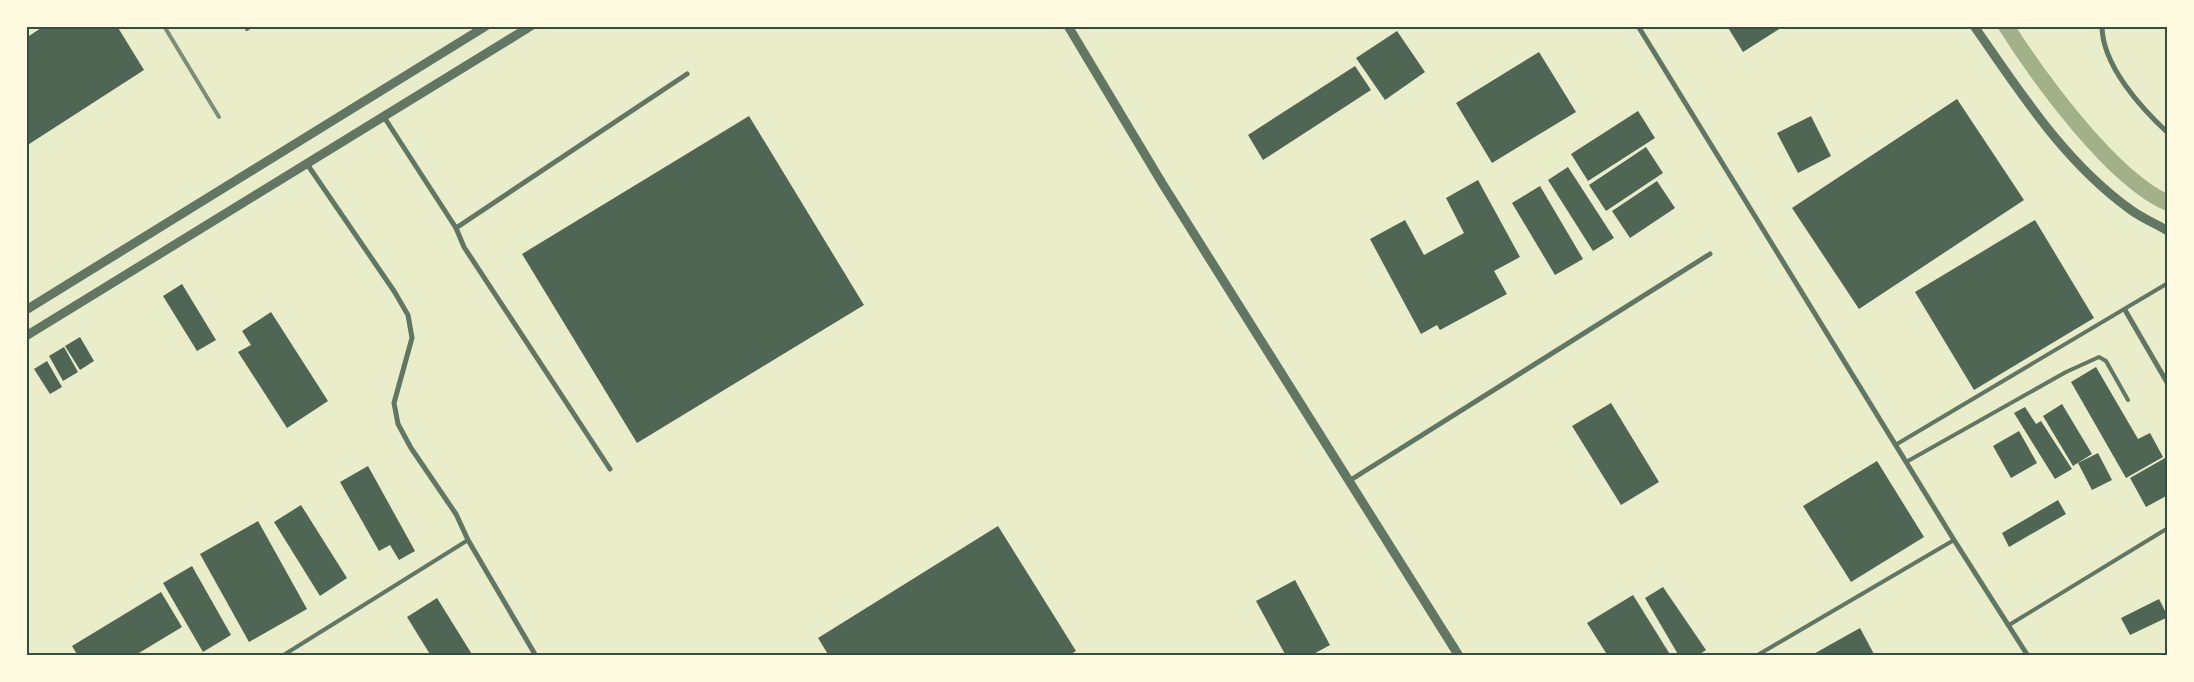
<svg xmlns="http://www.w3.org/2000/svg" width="2194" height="682" font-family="Figtree,sans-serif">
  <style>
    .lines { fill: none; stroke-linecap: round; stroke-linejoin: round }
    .canal { stroke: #a3b18a; stroke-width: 16 }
    .building { fill: #4f6655 }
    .service { stroke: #617663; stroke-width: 4 }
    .minor { stroke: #617663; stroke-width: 5 }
    .tertiary { stroke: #617663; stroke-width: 9 }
    .rail { stroke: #7c8e77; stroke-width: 4 }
    .neatline { fill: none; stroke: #344e41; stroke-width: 2 }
  </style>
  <rect width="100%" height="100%" fill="#e9edc9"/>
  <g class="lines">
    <path class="canal" d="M2006,26C2039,78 2112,179 2168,203"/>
  </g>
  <g class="building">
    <polygon points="44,26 117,26 144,70 26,146 26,38"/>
    <polygon points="1727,26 1784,26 1743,52"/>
    <polygon points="1397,31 1425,72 1385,100 1356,58"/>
    <polygon points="1539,52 1576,112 1492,163 1456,103"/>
    <polygon points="1355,66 1371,90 1263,160 1248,135"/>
    <polygon points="1957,99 2024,200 1859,309 1792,208"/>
    <polygon points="1638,111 1655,138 1588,181 1571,154"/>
    <polygon points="749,116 864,305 637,443 522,254"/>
    <polygon points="1811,116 1831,156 1798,173 1777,133"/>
    <polygon points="1646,147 1663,173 1606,211 1589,185"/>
    <polygon points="1568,167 1614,238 1593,251 1548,180"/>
    <polygon points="1478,180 1520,257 1494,271 1507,294 1440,330 1437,325 1421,334 1370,239 1405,220 1424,255 1464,233 1446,198"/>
    <polygon points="1657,181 1675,208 1630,238 1612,211"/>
    <polygon points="1540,186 1583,259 1555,275 1512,203"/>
    <polygon points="2035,220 2094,318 1974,390 1915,292"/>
    <polygon points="182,284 216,340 197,351 163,296"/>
    <polygon points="271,312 328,401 287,428 238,352 251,345 242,331"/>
    <polygon points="80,337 94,361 80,370 65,346"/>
    <polygon points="64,347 78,372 63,381 49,356"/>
    <polygon points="47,361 62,387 50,394 34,369"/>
    <polygon points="2096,367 2138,439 2150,433 2163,457 2126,478 2071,382"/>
    <polygon points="1611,403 1659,482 1621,505 1572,426"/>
    <polygon points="2062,404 2092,454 2073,466 2043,416"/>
    <polygon points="2025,407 2036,424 2041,421 2072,469 2055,479 2014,413"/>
    <polygon points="2019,431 2037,463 2011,478 1993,446"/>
    <polygon points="2098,453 2112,480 2092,490 2078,463"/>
    <polygon points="2165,458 2168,462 2168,495 2146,507 2130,478"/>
    <polygon points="1877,461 1924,537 1851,582 1803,506"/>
    <polygon points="368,466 415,551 399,560 390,545 379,551 340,482"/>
    <polygon points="2058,500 2066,514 2009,547 2002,533"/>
    <polygon points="301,505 347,578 320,596 274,522"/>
    <polygon points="258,521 307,609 249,642 200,554"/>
    <polygon points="998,526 1076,651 1068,656 829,656 818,638"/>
    <polygon points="192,566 231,635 203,652 163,583"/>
    <polygon points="1295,580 1330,645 1310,656 1286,656 1256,601"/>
    <polygon points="1663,587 1706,650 1697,656 1679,656 1645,598"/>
    <polygon points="161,592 182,627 134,656 78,656 72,646"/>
    <polygon points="1633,595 1671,656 1608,656 1587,623"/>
    <polygon points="437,598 473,656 431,656 407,617"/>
    <polygon points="2159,599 2168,617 2130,635 2121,618"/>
    <polygon points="1860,628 1875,656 1810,656"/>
  </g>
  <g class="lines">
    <g class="service">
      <polyline points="247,29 251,26"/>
      <polyline points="1897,444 2168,283"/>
      <polyline points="1908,461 2066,372 2099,357 2106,361 2128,400"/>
      <polyline points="2009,625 2168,528"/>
      <polyline points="282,656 468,540"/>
      <polyline points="1756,656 1954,540"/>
    </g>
    <g class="minor">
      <polyline points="1638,26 1954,540 2028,656"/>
      <path d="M2102,26C2102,65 2141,108 2168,133"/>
      <polyline points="384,117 456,228 464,247 610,469"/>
      <polyline points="307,164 394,291 408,315 412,338 394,403 398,424 411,448 456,514 468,540 536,656"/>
      <polyline points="456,228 687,74"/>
      <polyline points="2125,310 2168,384"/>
      <polyline points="1349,481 1710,254"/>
    </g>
    <g class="tertiary">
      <polyline points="1068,26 1162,183 1459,656"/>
      <path d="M1974,26C2021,93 2064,162 2131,210C2142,218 2156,224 2168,231"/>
      <polyline points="26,310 486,26"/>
      <polyline points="26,336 531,26"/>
    </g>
    <polyline class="rail" points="164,26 219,117"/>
  </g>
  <rect width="2194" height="682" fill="none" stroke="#fefae0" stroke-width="55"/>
  <rect x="28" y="28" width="2138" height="626" class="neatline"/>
</svg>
